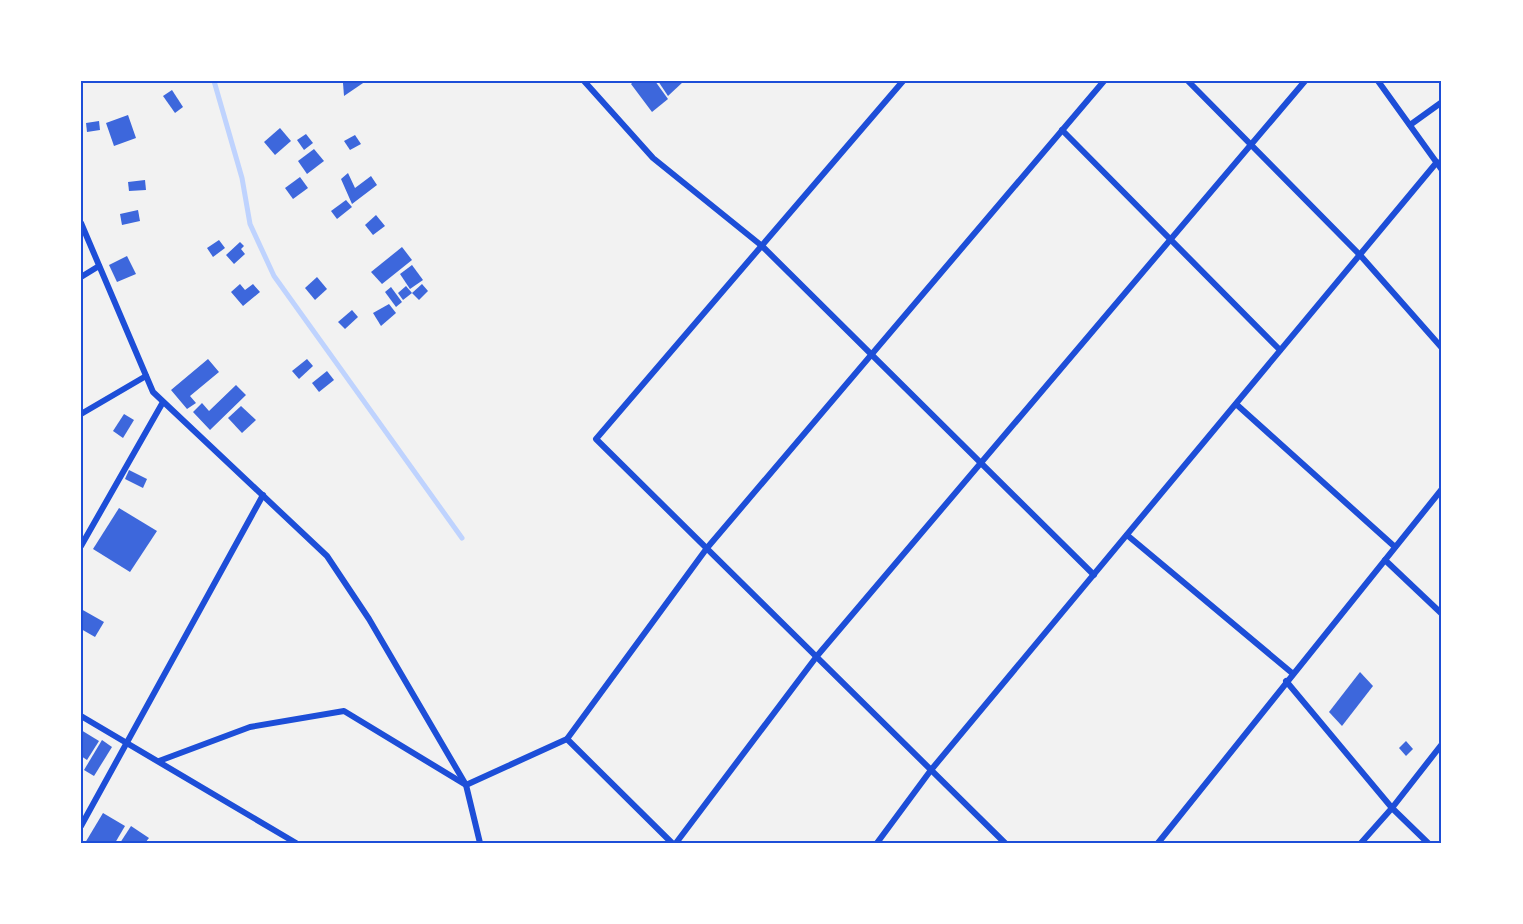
<svg xmlns="http://www.w3.org/2000/svg" width="1523" height="924" font-family="'Titillium Web',sans-serif">
  <style>
    .lines { fill: none; stroke-linecap: round; stroke-linejoin: round }
    .stream { stroke: #bfd3fe; stroke-width: 5 }
    .building { fill: #3d67dc }
    .minor { stroke: #1d4ed8; stroke-width: 6 }
    .neatline { fill: none; stroke: #1d4ed8; stroke-width: 2 }
  </style>
  <rect width="100%" height="100%" fill="#f2f2f2"/>
  <g class="lines">
    <polyline class="stream" points="214,81 242,178 250,224 274,276 462,538"/>
  </g>
  <g class="building">
    <polygon points="346,81 366,81 344,96 343,83"/>
    <polygon points="634,81 655,81 668,99 652,112 631,84"/>
    <polygon points="658,81 684,81 668,96"/>
    <polygon points="172,90 183,107 175,113 163,96"/>
    <polygon points="128,115 136,138 114,146 106,123"/>
    <polygon points="99,121 100,130 87,132 86,123"/>
    <polygon points="280,128 291,141 275,155 264,142"/>
    <polygon points="306,134 313,143 304,150 297,140"/>
    <polygon points="355,135 361,144 350,150 344,141"/>
    <polygon points="314,149 324,161 307,174 298,161"/>
    <polygon points="348,173 355,188 371,176 377,185 352,204 341,179"/>
    <polygon points="300,177 308,188 293,199 285,188"/>
    <polygon points="145,180 146,190 129,191 128,182"/>
    <polygon points="346,200 352,207 337,219 331,211"/>
    <polygon points="138,210 140,221 122,225 120,214"/>
    <polygon points="376,215 385,226 373,235 365,225"/>
    <polygon points="219,240 225,248 213,257 207,248"/>
    <polygon points="240,242 244,246 241,249 245,254 234,264 226,255"/>
    <polygon points="402,247 412,260 382,284 371,272"/>
    <polygon points="127,256 136,274 117,282 109,265"/>
    <polygon points="412,265 423,280 410,289 400,274"/>
    <polygon points="317,277 327,289 315,300 305,288"/>
    <polygon points="240,284 245,290 253,284 260,292 243,306 231,292"/>
    <polygon points="422,284 428,291 419,300 412,293"/>
    <polygon points="406,286 412,293 403,300 398,293"/>
    <polygon points="391,287 402,302 396,307 385,292"/>
    <polygon points="389,304 396,313 381,326 373,313"/>
    <polygon points="352,310 358,317 345,329 338,322"/>
    <polygon points="208,359 219,372 190,396 196,403 187,409 171,390"/>
    <polygon points="307,359 313,366 299,379 292,371"/>
    <polygon points="327,371 334,380 319,392 312,383"/>
    <polygon points="236,385 246,395 210,430 193,412 202,403 209,411"/>
    <polygon points="241,406 256,420 242,433 228,418"/>
    <polygon points="124,414 134,420 123,438 113,431"/>
    <polygon points="129,470 147,479 143,488 125,479"/>
    <polygon points="119,508 157,531 130,572 93,549"/>
    <polygon points="81,609 104,622 95,637 81,629"/>
    <polygon points="1360,672 1373,686 1342,726 1329,712"/>
    <polygon points="81,730 99,741 87,760 81,756"/>
    <polygon points="102,740 112,747 94,776 84,770"/>
    <polygon points="1406,741 1413,749 1406,756 1399,748"/>
    <polygon points="103,813 125,826 115,843 85,843"/>
    <polygon points="131,826 149,838 145,843 120,843"/>
  </g>
  <g class="lines">
    <g class="minor">
      <polyline points="584,81 653,158 762,246 1094,575"/>
      <polyline points="903,81 596,439 1005,843"/>
      <polyline points="1188,81 1360,255 1442,348"/>
      <polyline points="1378,81 1442,170"/>
      <polyline points="1410,125 1442,102"/>
      <polyline points="1062,130 1280,350"/>
      <polyline points="81,223 153,392 327,556 369,619 466,785 480,843"/>
      <polyline points="81,277 99,266"/>
      <polyline points="1236,404 1395,547"/>
      <polyline points="81,414 146,376"/>
      <polyline points="1127,535 1292,673"/>
      <polyline points="81,546 163,402"/>
      <polyline points="1385,560 1442,614"/>
      <polyline points="1286,681 1392,808 1428,843"/>
      <polyline points="81,716 296,843"/>
      <polyline points="567,739 672,843"/>
      <polyline points="159,761 250,727 344,711 466,785 567,739 707,548 1104,81"/>
      <polyline points="81,826 263,495"/>
      <polyline points="676,843 817,656 1305,81"/>
      <polyline points="877,843 931,770 1437,162"/>
      <polyline points="1158,843 1442,489"/>
      <polyline points="1361,843 1392,808 1442,744"/>
    </g>
  </g>
  <rect width="1523" height="924" fill="none" stroke="#ffffff" stroke-width="165"/>
  <rect x="82" y="82" width="1358" height="760" class="neatline"/>
</svg>
